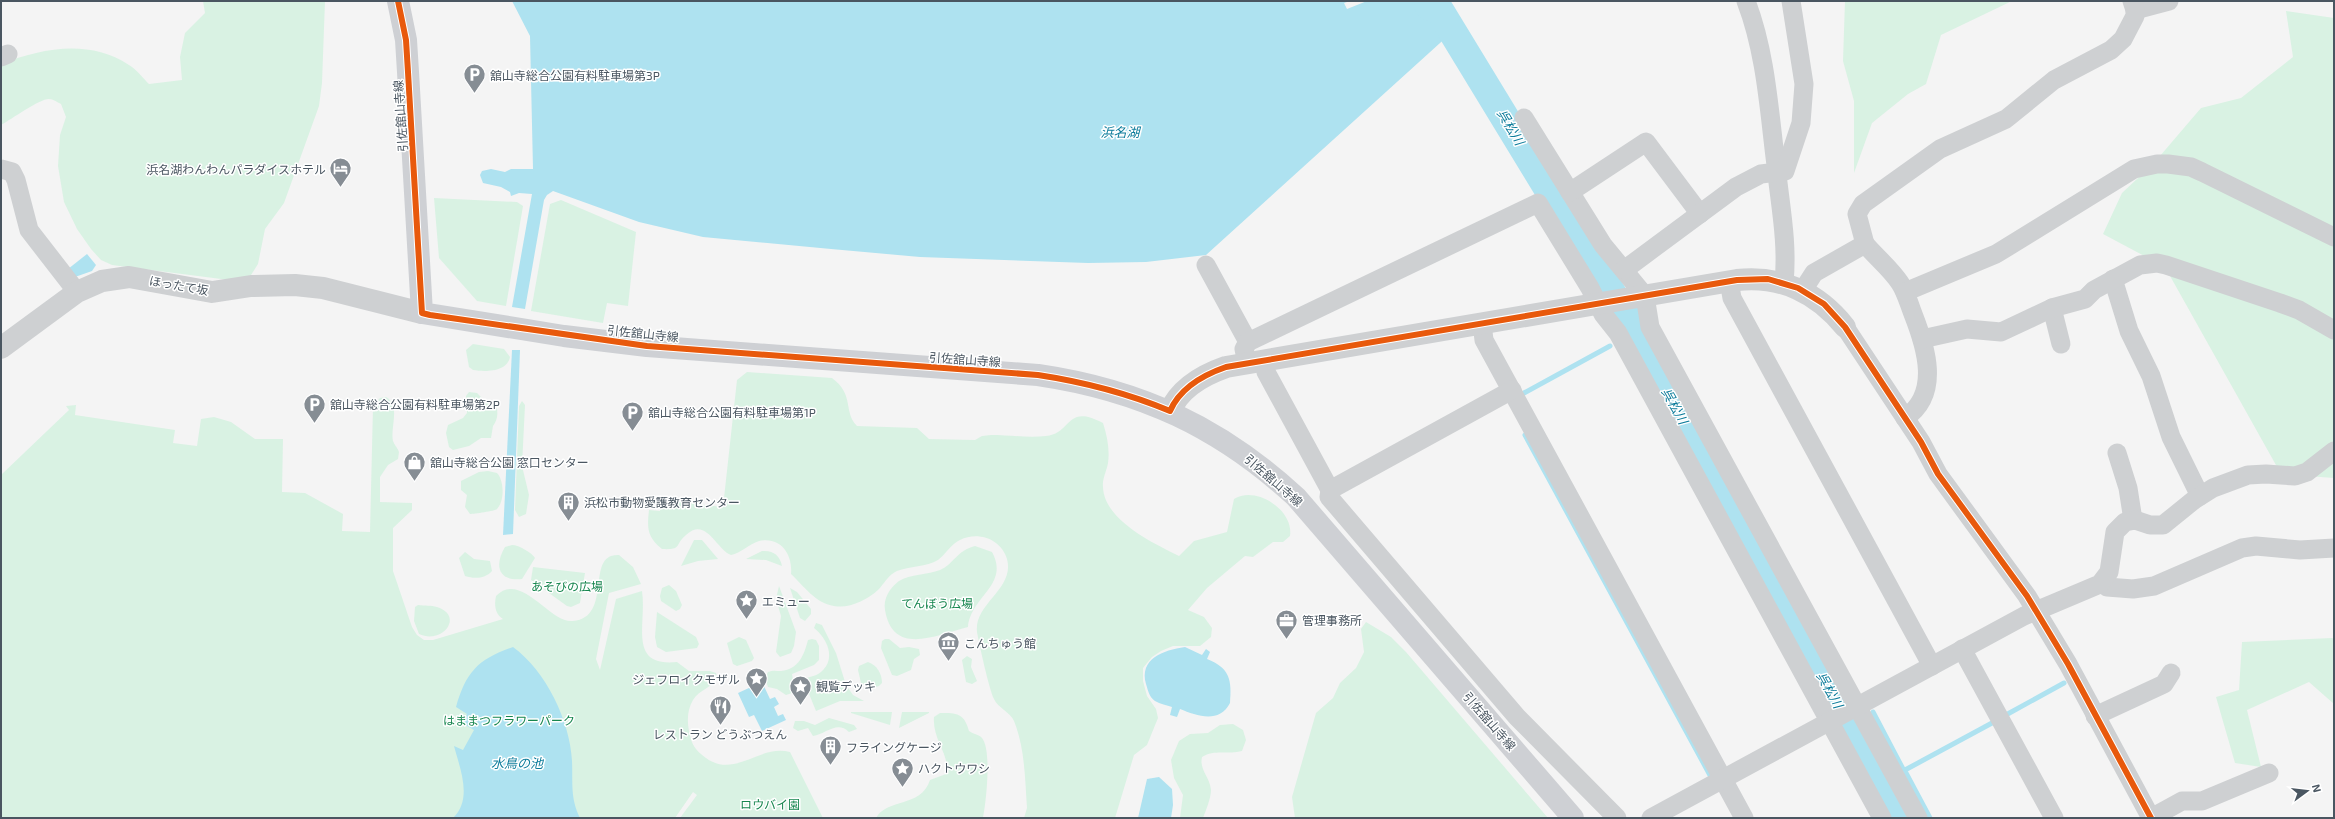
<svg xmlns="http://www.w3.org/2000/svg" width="2335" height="819" font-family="'Exo 2','Noto Sans JP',sans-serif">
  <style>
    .green { fill: #d9f2e3 }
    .water { fill: #aee2f0 }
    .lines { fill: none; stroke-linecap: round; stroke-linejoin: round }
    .stream { stroke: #aee2f0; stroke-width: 5 }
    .river { stroke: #aee2f0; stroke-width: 29 }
    .minor { stroke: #ced0d2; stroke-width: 19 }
    .tertiary { stroke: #ced0d2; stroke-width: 22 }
    .secondary { stroke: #ced0d4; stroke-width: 22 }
    .cycleway-casing { stroke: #fff; stroke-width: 8 }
    .cycleway { stroke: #e8590c; stroke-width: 6 }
    .labels { text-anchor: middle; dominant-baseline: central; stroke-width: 3; stroke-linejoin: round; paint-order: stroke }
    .poi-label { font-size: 12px; fill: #4a5661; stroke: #fff; text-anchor: start }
    .street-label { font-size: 12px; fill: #4a5661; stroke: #fff }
    .park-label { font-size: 12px; fill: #17864f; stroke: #fff }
    .water-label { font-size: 13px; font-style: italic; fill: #0c7c9b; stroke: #fff }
  </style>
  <rect width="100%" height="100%" fill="#f4f4f4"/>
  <g class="green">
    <path d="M203,1H325L322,83L319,106L284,203L265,229L258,264L251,275L242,279L229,280L112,265L101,260L91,249L77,229L64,202L58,166L60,135L66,117L61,104C57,102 53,99 49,99C39,99 12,119 1,125V64C43,48 89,39 129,65C136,69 143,78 149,84L182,80L180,57L185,33L205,13Z"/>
    <polygon points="1845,1 2012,1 1941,35 1926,84 1908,94 1872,123 1854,173 1854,101 1843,61"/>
    <polygon points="2286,11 2334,18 2334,478 2281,474 2165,267 2103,234 2122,193 2154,163 2201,108 2241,98 2293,57"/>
    <polygon points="434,198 517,202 523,206 506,306 477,301 439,258"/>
    <polygon points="561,200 636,232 628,306 607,303 603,323 531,311 550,204"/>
    <path d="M473,344L504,349L510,357C507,372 486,372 473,370L469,367L466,350Z"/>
    <path d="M747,372L832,378C855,395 843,412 857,426L917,428L929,439L975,440L982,436L991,435C1009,435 1028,438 1046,436C1073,433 1065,403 1103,423C1107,436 1110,449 1108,463C1107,470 1102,479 1103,487C1104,520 1153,543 1179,556L1194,541L1227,532L1234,499C1256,485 1294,510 1290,536L1283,542H1273L1253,557L1245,556L1207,588L1188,610L1204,617L1212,628L1211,637L1200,646H1173L1161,651L1152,657L1143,668V681L1147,696L1156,709L1158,718L1147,745L1134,755L1115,818H1024L1027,808C1025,780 1025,748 1014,721C1010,712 998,708 994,699C989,689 979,643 977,632C974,603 1015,589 1007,559C1001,539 978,531 960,540C951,544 946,554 938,560C927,567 909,566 897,571C888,575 884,584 878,590C867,600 849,609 834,606C815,603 804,586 791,574C793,555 781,536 759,541C749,544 741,553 731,555C716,549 706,516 686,535C674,545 683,550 662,549C647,537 647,528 649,510L660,511L662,500L723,507L737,380Z"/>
    <path d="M469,392L477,393L484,400L495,401C498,410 499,418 493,426L491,438H481L469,446L453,450L449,447L446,433L448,425L463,418L467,413L466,396Z"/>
    <path d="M386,397C401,406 390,427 393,441C394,445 398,448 399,452L398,459L388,465L380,477V502L412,503V510L393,528V571L412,627L417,635L424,640H433L503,619C495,614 494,605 496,596C521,570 550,624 573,621C614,617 584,553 619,555L633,567L641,584L609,593L596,659L600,670L616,599L642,591C647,624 627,667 677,662L689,671H710L716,673L717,678C713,687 699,690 693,700C686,712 687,726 691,739C693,747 699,753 706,758C735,779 759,744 790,752L823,818H680L697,795L693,792L675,818H1V475L69,410L66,406L76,405L75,415L175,430L173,443L197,446L201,419L214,417L231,422L255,439H283L282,492L305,493L343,514L342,531L370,532L373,406L380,398Z"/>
    <polygon points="522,401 525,405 522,466 529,495 526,514 519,517 515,510 519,406"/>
    <path d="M488,471L497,473C504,480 505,501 497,509C495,511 474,514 470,514L465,507L467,495L461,490V481L479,472Z"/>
    <polygon points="694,540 702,540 718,559 698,561 681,566"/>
    <path d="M512,545C519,545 532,553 535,558L522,579C498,582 494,565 505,547Z"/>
    <path d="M975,546L992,552C1010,585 971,596 968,627C936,635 893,657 885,610C883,598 890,588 899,581C910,574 928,575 940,570C954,564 956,551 975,546Z"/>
    <path d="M762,551C773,550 780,555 782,566L766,560L746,559Z"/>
    <path d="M465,552L474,559L490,561L492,571C485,579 474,579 465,576L459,558Z"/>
    <polygon points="533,567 585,573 580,603 571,607 567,606 531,580"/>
    <polygon points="669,585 676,591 682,605 680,609 676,611 661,601 660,596 662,588"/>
    <polygon points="779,586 796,632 794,646 791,653 780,657 776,652 781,616 776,599"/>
    <polygon points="790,588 797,592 811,609 811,614 805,621 800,618"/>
    <path d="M418,605C425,606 431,605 437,607C465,616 442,645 419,634L414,621L415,607Z"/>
    <polygon points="657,612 696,637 699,644 697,648 666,652 657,647 655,637"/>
    <polygon points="1366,622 1391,637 1406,652 1548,818 1295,818 1292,797 1316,713 1333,698 1340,683 1356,668 1364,652 1361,629"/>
    <path d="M816,623L822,625L836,653L846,685L853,695L864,701H840L816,711L803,679C808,677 817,676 821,672C837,659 827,638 814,628Z"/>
    <polygon points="739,637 746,640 754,658 752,661 737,666 733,664 727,643"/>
    <polygon points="2332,638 2334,639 2334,704 2309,682 2247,710 2261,767 2235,763 2216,697 2239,690 2242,642"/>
    <path d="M812,639L816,640L819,646V660L814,665L792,674L795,692L786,695L777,689L768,687L765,678L768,672C773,670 776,671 781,671C799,669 804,655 808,640Z"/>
    <polygon points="885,639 889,639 900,648 909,647 919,649 920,655 914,659 911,670 897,676 892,675 881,648 882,641"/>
    <polygon points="967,656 972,659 971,667 977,681 972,684 966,682 962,660"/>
    <path d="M868,662C877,665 882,674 882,683L879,686L870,689L861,683L858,670L859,666Z"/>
    <polygon points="851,712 892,712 890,725 851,713"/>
    <polygon points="902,712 929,712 929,713 899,728"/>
    <path d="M940,713C957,713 964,713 969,731C973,734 980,735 982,738C992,750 986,803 983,818H876C887,798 921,808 930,780L946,774C951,755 932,740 934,717Z"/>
    <path d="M829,718L854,725L857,729L849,732C837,720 826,734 813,736L808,728L798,731L793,728L795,721H804L815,725Z"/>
    <path d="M1233,724L1243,730L1246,740L1242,751C1227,755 1215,749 1202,757C1199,770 1210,777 1211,790C1211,798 1206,810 1203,818H1180L1183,795L1174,778L1171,760L1179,741L1190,734L1208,733L1220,725Z"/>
  </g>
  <g class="water">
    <polygon points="512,1 1350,1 1344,3 1347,9 1367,1 1446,1 1461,24 1206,255 1146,262 1088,263 920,257 831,249 703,237 639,222 553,191 547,195 544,200 525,309 512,307 532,194 519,193 511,196 510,192 501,187 483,183 480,175 482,171 491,169 505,172 511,169 533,169 530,36"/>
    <polygon points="87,254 96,265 92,271 75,277 68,269"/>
    <polygon points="512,350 520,350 513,534 503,535"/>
    <path d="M513,647C546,671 570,721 572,761C573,782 570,798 580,818H453C473,799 460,769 454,746L463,750L474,730L462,723L467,714L456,707C466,672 478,659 513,647Z"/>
    <path d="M1185,647L1202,655L1206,649L1210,652L1207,659C1230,668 1232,680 1230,703C1219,724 1197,716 1180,709L1177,717L1170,715L1172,707C1167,705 1160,704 1155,701C1149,697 1148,690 1146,684C1139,659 1163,650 1185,647Z"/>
    <polygon points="762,682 770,699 775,697 779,704 774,707 778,716 783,714 786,720 762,731 754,715 749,717 738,693"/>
    <polygon points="1159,777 1172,789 1173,805 1171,818 1138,818 1147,779"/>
  </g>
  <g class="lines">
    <g class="stream">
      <polyline points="1626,338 1635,333"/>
      <polyline points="1524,393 1610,346"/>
      <polyline points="1525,435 1711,777"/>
      <polyline points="1873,712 1903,769"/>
      <polyline points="2004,716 2064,683"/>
      <polyline points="1905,770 1992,723"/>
      <polyline points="1906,773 1930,818"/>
      <polyline points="1881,784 1890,779"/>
    </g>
    <polyline class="river" points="1429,6 1435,3 1633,328 1900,818"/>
    <g class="minor">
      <path d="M1746,1C1766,53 1769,110 1776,165C1780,205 1788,242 1784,283"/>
      <polyline points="2135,10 2169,1"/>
      <polyline points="1,57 8,54"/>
      <polyline points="1524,118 1603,245 1645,296 1650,327 1918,818"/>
      <polyline points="1,169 12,172 16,180 29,230 77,292"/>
      <polyline points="1570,192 1646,142 1700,214"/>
      <path d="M1865,244C1876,257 1891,269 1900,283C1906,292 1909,304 1913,314C1926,347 1941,394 1905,418"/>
      <polyline points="1206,265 1248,342"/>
      <polyline points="1624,270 1736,187 1761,174 1785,171 1801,123 1804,84 1791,1"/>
      <polyline points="2113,279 2129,331 2151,376 2171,437 2200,496"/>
      <polyline points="1729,281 1732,298 1932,666"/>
      <polyline points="1803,290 1814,273 1865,244 1857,214 1863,204 1940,149 2006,119 2054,80 2111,50 2123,39 2135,16 2135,10 2132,1"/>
      <polyline points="1905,292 1996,254 2134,169 2157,164 2168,164 2191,167 2202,172 2334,237"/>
      <polyline points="2052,308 2061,344"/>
      <polyline points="1482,324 1484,340 1744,818"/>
      <polyline points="1845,327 1921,442 1938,474 2027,596 2068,664 2151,818"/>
      <polyline points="1922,339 1967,329 2001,332 2052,308 2085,299 2094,290 2140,265 2157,263 2166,265 2280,303 2299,310 2334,330"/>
      <polyline points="1264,361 1266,372 1330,490"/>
      <polyline points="1247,364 1244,349 1248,342 1538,203 1590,288 1603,314 1618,333 1882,818"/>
      <polyline points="1512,390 1330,490 1329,497 1517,717 1617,818"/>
      <polyline points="2117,453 2128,488 2133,520"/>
      <polyline points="2102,582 2107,587 2133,589 2154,586 2242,548 2256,546 2300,550 2334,548"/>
      <polyline points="1962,649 2054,818"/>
      <polyline points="2095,716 2164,684 2171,673"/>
      <polyline points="1651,818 2024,616 2100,584 2109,572 2115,532 2125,522 2135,520 2150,525 2163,525 2194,500 2213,488 2248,475 2266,474 2295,476 2307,472 2334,451"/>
      <polyline points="2151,818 2182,801 2202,801 2269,773"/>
    </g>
    <g class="tertiary">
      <polyline points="1,348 77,292 102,281 129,277 212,292 251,286 295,285 323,288 422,313"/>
      <path d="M1170,411C1180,388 1203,375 1226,367L1737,280C1781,275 1818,293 1845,327"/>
    </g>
    <path class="secondary" d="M398,1L406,40L408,72L422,313L564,336L647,346L1038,375C1140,390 1220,427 1296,497L1573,818"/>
    <defs>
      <path id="cycleway" d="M398,1L406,40L408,72L422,313L430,315L647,346L1038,375C1084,382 1127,393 1170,411C1180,388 1203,375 1226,367L1737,280L1768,279L1798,288L1824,304L1845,327L1921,442L1938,474L2027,596L2068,664L2151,818"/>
    </defs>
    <use href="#cycleway" class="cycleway-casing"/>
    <use href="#cycleway" class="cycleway"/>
  </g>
  <defs>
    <symbol id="parking-pin" viewBox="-11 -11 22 30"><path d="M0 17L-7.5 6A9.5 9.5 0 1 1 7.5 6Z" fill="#868d94" stroke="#fff"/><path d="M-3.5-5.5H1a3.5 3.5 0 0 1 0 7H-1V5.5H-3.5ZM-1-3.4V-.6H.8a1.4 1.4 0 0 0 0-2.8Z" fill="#fff"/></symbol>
    <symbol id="hotel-pin" viewBox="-11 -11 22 30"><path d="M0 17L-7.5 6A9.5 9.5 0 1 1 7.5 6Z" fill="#868d94" stroke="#fff"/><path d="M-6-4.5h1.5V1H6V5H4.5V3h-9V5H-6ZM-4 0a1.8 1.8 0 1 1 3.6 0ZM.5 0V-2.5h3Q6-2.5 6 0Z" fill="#fff"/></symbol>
    <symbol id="shop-pin" viewBox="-11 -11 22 30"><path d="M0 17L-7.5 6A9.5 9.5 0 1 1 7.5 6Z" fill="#868d94" stroke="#fff"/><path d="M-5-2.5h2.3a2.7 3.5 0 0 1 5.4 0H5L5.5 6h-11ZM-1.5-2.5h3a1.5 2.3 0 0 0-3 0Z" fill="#fff"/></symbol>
    <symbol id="building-pin" viewBox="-11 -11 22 30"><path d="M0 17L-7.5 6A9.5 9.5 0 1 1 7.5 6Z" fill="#868d94" stroke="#fff"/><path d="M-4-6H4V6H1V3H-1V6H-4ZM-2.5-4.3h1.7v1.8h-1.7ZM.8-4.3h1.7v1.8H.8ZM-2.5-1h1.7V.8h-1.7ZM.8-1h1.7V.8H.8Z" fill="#fff"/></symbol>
    <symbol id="sight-pin" viewBox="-11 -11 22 30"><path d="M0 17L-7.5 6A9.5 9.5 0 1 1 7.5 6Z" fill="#868d94" stroke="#fff"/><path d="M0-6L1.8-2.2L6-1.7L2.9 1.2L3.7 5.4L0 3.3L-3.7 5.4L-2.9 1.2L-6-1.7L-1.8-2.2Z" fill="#fff"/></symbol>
    <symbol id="office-pin" viewBox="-11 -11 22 30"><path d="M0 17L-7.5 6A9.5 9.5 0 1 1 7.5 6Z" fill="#868d94" stroke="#fff"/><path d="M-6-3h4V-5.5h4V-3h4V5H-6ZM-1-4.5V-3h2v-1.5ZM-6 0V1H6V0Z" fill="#fff"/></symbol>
    <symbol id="museum-pin" viewBox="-11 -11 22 30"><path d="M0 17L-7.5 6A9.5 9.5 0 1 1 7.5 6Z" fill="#868d94" stroke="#fff"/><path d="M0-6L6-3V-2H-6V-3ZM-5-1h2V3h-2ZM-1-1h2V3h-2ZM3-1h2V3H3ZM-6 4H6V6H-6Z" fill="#fff"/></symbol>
    <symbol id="restaurant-pin" viewBox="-11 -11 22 30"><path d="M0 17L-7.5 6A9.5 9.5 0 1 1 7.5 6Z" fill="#868d94" stroke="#fff"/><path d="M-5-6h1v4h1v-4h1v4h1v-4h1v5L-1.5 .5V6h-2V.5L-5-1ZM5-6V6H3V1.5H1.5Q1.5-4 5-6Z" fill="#fff"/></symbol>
  </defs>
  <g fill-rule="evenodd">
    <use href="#parking-pin" x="462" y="62" width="25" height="34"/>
    <use href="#hotel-pin" x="328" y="156" width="25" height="34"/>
    <use href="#parking-pin" x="302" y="392" width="25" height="34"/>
    <use href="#parking-pin" x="620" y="400" width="25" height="34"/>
    <use href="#shop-pin" x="402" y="450" width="25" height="34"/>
    <use href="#building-pin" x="556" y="490" width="25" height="34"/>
    <use href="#sight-pin" x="734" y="588" width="25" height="34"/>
    <use href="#office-pin" x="1274" y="608" width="25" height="34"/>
    <use href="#museum-pin" x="936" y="630" width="25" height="34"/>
    <use href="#sight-pin" x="744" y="666" width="25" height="34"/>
    <use href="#sight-pin" x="788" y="674" width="25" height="34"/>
    <use href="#restaurant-pin" x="708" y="694" width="25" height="34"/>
    <use href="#building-pin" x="818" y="734" width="25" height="34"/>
    <use href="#sight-pin" x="890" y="756" width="25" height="34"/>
  </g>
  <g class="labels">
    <g class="poi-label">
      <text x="490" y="75">舘山寺総合公園有料駐車場第3P</text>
      <text x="326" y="169" text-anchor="end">浜名湖わんわんパラダイスホテル</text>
      <text x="330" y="404">舘山寺総合公園有料駐車場第2P</text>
      <text x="648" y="412">舘山寺総合公園有料駐車場第1P</text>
      <text x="430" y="462">舘山寺総合公園 窓口センター</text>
      <text x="584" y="502">浜松市動物愛護教育センター</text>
      <text x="762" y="601">エミュー</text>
      <text x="1302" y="620">管理事務所</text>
      <text x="964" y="643">こんちゅう館</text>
      <text x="740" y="679" text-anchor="end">ジェフロイクモザル</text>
      <text x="816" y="686">観覧デッキ</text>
      <text x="720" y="734" text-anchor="middle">レストラン どうぶつえん</text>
      <text x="846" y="747">フライングケージ</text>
      <text x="918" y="768">ハクトウワシ</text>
    </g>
    <g class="street-label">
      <text transform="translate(400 116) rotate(-94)">引佐舘山寺線</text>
      <text transform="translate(179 285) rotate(10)">ほったて坂</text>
      <text transform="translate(643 333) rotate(6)">引佐舘山寺線</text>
      <text transform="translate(965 359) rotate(4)">引佐舘山寺線</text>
      <text transform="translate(1274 480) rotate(41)">引佐舘山寺線</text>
      <text transform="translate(1490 721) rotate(49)">引佐舘山寺線</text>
    </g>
    <g class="park-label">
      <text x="567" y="586">あそびの広場</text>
      <text x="937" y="603">てんぼう広場</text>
      <text x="509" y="720">はままつフラワーパーク</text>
      <text x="770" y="804">ロウバイ園</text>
    </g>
    <g class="water-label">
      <text transform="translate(1511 127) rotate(59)">呉松川</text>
      <text x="1120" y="132">浜名湖</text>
      <text transform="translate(1675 406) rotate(61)">呉松川</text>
      <text transform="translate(1830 690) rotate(61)">呉松川</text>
      <text x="517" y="763">水鳥の池</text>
    </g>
  </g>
  <rect width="2335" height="819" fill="none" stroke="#4a5661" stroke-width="4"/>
  <g transform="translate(2307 791) rotate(75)" stroke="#ffffff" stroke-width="3" paint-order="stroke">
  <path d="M0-3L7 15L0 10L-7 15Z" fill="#4a5661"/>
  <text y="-6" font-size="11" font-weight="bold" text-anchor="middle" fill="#4a5661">N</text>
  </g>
</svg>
